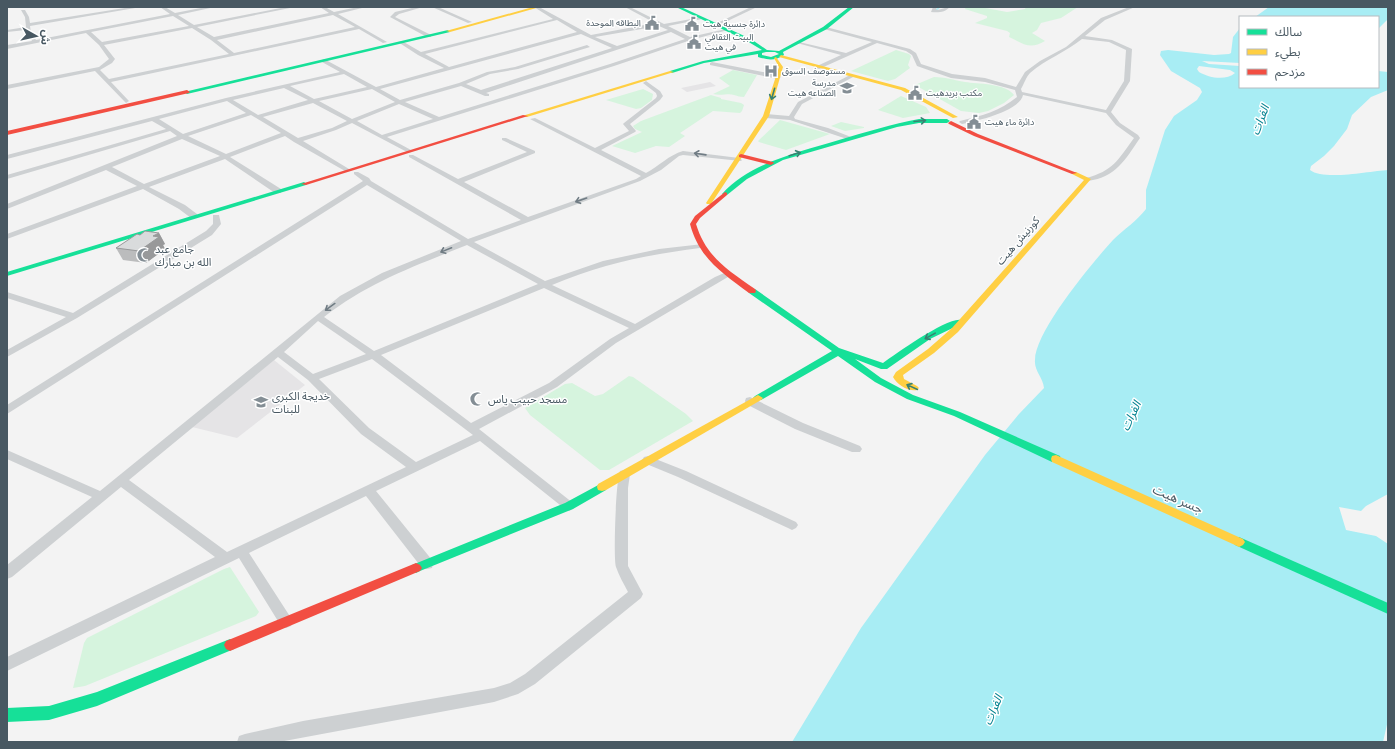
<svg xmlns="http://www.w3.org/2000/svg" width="1395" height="749" font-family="'Roboto Condensed','Noto Sans Arabic',sans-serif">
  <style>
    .education { fill: #e5e4e6 }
    .green { fill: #d6f4de }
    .water { fill: #a8edf4; fill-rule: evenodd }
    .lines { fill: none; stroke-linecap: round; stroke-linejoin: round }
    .stream { stroke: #a8edf4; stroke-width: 1.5 }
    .street { fill: #cdd0d2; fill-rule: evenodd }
    .fast { fill: #16e098; fill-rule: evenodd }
    .slow { fill: #ffcf43; fill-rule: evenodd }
    .jam { fill: #f24e42; fill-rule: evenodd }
    .wall { fill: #bbbcbd }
    .shaded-wall { fill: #98999a }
    .building { fill: #d9dbdc; stroke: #98999a }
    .oneway { stroke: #398172 }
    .oneway2 { stroke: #707c84 }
    .labels { text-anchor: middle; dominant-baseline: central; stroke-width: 3; stroke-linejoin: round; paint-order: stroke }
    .far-poi-label { font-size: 9px; fill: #485862; stroke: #fff; text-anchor: start }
    .street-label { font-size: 11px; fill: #485862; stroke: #fff }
    .poi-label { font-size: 11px; fill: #485862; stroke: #fff; text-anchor: start }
    .water-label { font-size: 12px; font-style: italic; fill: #048391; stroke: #fff }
    .near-street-label { font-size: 13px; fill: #485862; stroke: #fff }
  </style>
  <rect width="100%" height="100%" fill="#f3f3f3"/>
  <g class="education">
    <polygon points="710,82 716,86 687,92 681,88"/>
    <polygon points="274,360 305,385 237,438 192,427"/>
  </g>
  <g class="green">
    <path d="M964,7H980L1007,12L1025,9L1026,7H1078L1061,18L1041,23L1037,30L1032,33L1045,41C1030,50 1024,44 1009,37L1010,33L1007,31L975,23L987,18V16L965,9L966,7Z"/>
    <polygon points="896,50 909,54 911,56 908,65 910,68 895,79 888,81 851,71"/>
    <path d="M733,70L757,75L744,97C740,97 738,96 734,95C729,93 721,96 713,94L730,86L719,78Z"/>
    <path d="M934,77C944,77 954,80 965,82C978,84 1005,83 1014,95L1004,103L988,111L979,113L961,111L915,85Z"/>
    <polygon points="643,89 653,94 652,100 641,108 636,109 606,100"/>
    <polygon points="711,95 721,98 721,99 741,103 744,105 742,111 740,113 713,111 680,133 685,136 669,147 656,146 635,153 612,146 642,132 635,129 633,126 641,121"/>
    <polygon points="901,96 926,107 930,113 903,118 878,110"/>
    <polygon points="780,120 830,134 786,150 759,142 758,141"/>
    <polygon points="841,122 864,127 864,128 845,131 831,126"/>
    <polygon points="629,376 633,377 686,414 693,421 609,470 600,470 530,415 525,408 565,384 572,383 595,396 603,394"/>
    <polygon points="230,567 259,612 256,616 85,686 73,688 84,643 87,638 224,569"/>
  </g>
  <g class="water">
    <polygon points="1269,7 1388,7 1388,19 1378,29 1378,17 1255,17"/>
    <path d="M1240,28V63L1202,61L1209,64L1240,66V87H1378V71L1388,72V90L1371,97L1352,115L1347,129L1334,146L1324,156L1311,166L1310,170C1324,181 1370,171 1388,170V494L1366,506L1361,511L1339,507L1346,530L1376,536L1388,544V720L1383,742H792L861,628L985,455L1019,414L1044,388C1043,377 1034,371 1035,360C1035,331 1093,262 1113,240C1124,229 1137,221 1146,209V190L1165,130L1174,116L1197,100L1202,92L1200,88L1171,71L1160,55L1161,51L1168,50L1214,55L1229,54L1231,53L1233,37ZM1199,66L1230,70L1235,73C1226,81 1209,78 1199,72L1197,69Z"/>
  </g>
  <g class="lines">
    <polyline class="stream" points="936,10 940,7"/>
    <g class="street">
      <path d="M131,7H141L30,26L31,33L36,40L170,14L160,7H165L175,13L206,7H215L178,15L194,25L286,7H295L197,27L214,37L329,13L320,7H325L334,12L358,7H366L338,14L387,42L383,43L359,29L111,82L128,100L129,101L126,103L95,71L7,89V85L99,67L109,59L99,45L86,33L7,49V45L32,41L26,30L7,32V30L26,27L25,17L21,10H25L29,17L30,23ZM333,15L355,27L234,53L217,40ZM173,16L189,26L102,42L91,32ZM192,28L211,40L229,54L109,79L100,70L112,63L115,59L104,45Z"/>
      <polygon points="416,7 423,7 399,14 395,17 431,35 431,37 427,37 390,17 395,12"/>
      <polygon points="432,7 438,7 472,22 468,23"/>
      <path d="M534,7H539L591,35L655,23L625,7H630L664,24L702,17V19L668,26L690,37L726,29L728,30L691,40L614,66L387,137L411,150V152H407L352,123L336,130L303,141L349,169V171H345L294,142L285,136L230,157L281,189V193H275L225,159L149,187L185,205L197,214V218H191L179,209L143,189L7,239V234L137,186L106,170L7,209V204L177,136L170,131L7,179V175L166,129L152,121L7,159V155L226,98L340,72L322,62V60L324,59L376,87L444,68L418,55L398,42L402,41L421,52L553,19ZM557,20L577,32L449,67L425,54ZM659,26L668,30L617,46L595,37ZM671,32L685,39L610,64L439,117L405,102L461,86L485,96H489V94L486,93ZM581,34L612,48L481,90L466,84L490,74L518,69L590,47L587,45L515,67L487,72L459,83L400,100L380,89ZM344,74L367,87L314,99L290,86ZM284,88L308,100L258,115L233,100ZM372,89L395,102L352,119L319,101ZM227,101L246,113L183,134L159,119ZM313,103L347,121L332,128L298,138L263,117ZM399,104L433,119L382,135L357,121ZM251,115L281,133L226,154L188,136ZM182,139L220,156L144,184L112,167Z"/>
      <polygon points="751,7 757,7 717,26 713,25"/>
      <path d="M933,7H937L936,10C941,10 945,7 950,7C945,12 939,13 931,12Z"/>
      <path d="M1129,7H1135L1105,20L1085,36L1112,40L1132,49L1130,81L1111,112L1120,123L1138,135L1140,138C1125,160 1116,177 1088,181L1084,179L1086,178C1113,171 1118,160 1134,138L1116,125L1106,113L1023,95C1020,111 976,121 962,124L959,122L960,121C981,116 1000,111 1017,97L1015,90L985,82L951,78L917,66L912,55L906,51L877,43L819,69L817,68V66L841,55L797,43L799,42L846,53L872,42L824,29L826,27L910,49L916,53L921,64L952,74L985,78L1016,87L1025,72L1040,61L1066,47L1101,18ZM1082,39L1109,42L1126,50L1124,81L1106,110L1022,92L1021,89C1024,84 1026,77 1030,73C1046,59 1066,52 1082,39Z"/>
      <polygon points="712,62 778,75 781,77 778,79 710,65 710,63"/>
      <polygon points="850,75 855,76 802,104 794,117 795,119 828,128 851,137 851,139 847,139 790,120 766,118 763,116 766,114 789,116 798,102"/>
      <path d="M646,81L660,91L663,96L660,100L630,124L636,131L635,132L601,150L646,173C659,166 669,155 683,151L739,158L742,160L741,161L683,155L679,156L661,170L640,181L474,242L545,281L603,261L659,249L703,244V248H700C646,255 602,264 552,285L635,324L715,277L729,271L733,274L616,343L557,387L479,429L573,503L575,506L573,509L569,511L565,509L480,441L376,491L432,560L433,564L432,568L427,569L422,568L366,496L249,553L291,618L293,622L291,626L286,628L281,626L239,558L7,671V657L215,557L121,487L12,577L7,579V565L92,497L7,459V450L100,491L340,296L382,273L461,241L367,185L7,414V405L363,181L354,174V172H358L369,178L371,181L468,239L521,220L409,157V155H413L458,179L527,152L502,140V138H506L535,151V153L464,182L528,217L636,179L641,176L530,119L535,118L595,148L629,131L623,124L624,123L656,98L657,96L656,93L643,83ZM467,245L538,284L374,351L324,317C369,282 415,266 467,245ZM544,288L629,328L610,339L549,383L471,423L381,355ZM318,321L366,354L313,374L284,352ZM278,357L308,380L361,434L406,467L227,552L129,480ZM372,359L473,435L416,462L369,428L319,379Z"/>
      <polygon points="213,215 219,215 221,224 212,235 77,318 7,357 7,350 66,317 7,298 7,292 73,313 206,231 213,224"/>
      <polygon points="750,397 803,423 860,446 862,449 860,452 852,452 795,429 746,404 745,401 746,398"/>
      <polygon points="648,456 686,471 796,522 798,525 796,528 792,530 788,528 678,477 644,463 642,460 644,457"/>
      <path d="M624,470L628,471L630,474L628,488V566L643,594L641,598L535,684L518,694L494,702L279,742H237L239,736L245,734L303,721L494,688L510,683L525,674L628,592C624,584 619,576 616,567C613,558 616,479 620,471Z"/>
    </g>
    <g class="fast">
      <path d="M676,7H681L751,39L767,50L779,51L823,27L849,7H854L827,29L783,52L784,55C775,61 768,60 758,57V54L704,63L672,73H670V71L703,61L762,50L747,41ZM766,52H775L779,54L771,57L762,55V53Z"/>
      <polygon points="448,30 450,32 187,94 184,92"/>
      <path d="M919,119H947L950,121L947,123H919L897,127L783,160L747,179L727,195L722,194C751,162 800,152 839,140C866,132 892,124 919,119Z"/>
      <polygon points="304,182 307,184 306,185 7,276 7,272"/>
      <path d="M749,289H755L839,348L883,363C896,354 947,317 961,320L962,322L961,324L930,339L887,369H881L855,359L881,378L913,395L960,412L1060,456L1061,459L1060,462H1052L954,416L907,399L875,382L838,356L761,400H755L753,398L755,396L832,351L749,293L748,291Z"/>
      <polygon points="602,483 606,484 607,487 606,490 573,509 420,571 416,573 412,571 410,568 412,565 565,503"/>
      <polygon points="1239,537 1388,603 1388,614 1235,545 1233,542 1235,539"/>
      <polygon points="230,639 234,641 236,645 234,649 97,706 49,720 7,722 7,708 49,706 97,692"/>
    </g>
    <g class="slow">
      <polygon points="533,7 540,7 450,32 446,31"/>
      <polygon points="781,55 905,88 958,117 953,118 901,90 779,57"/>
      <polygon points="776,57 783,67 769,116 711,204 707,204 706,203 763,116 779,67 774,58"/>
      <polygon points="670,71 674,72 527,117 522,116"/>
      <path d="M1072,172H1076L1091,179L958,332L934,353L903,375L904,379L917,386L919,388L917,390C909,392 897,385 893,377L896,372L928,349L952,328L1084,180L1072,174Z"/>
      <polygon points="758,395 763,398 761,400 606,490 602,491 598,490 597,487 598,484"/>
      <polygon points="1056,455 1243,539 1245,542 1243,545 1239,547 1235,545 1052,462 1051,459 1052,456"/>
    </g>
    <g class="jam">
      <polygon points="187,90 190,92 189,93 7,135 7,131"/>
      <polygon points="523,115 528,116 306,185 301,184"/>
      <polygon points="951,121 978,134 1077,173 1072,174 974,136 949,124 948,123"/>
      <polygon points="741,154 773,162 774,163 771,165 739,157 739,155"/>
      <path d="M725,192L727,193V195L700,218L696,224C706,257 728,270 755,289L756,291L755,293H749C722,273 699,258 690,224L695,216Z"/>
      <polygon points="416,563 420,565 422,568 420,571 230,651 226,649 224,645 226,641"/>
    </g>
  </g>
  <polygon class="wall" points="159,233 165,244 163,245 165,249 146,263 123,260 116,248 140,235"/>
  <polygon class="shaded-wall" points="159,233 165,244 163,245 165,249 146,263 139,251 153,236"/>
  <polygon class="building" points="145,231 159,233 153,236 159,237 139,251 116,248 137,234 140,235"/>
  <defs><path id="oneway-shaft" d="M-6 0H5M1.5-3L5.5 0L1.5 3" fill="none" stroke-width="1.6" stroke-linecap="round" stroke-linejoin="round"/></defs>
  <g class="oneway">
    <use href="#oneway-shaft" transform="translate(773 94) rotate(106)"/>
    <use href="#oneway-shaft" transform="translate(920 121) rotate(-5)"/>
    <use href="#oneway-shaft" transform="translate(795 154) rotate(-17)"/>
    <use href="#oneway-shaft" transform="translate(930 336) rotate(151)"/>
    <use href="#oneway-shaft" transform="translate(912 387) rotate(-155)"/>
  </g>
  <g class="oneway2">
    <use href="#oneway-shaft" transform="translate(700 154) rotate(-172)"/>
    <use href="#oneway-shaft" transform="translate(581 200) rotate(161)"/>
    <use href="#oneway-shaft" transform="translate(446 250) rotate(158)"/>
    <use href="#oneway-shaft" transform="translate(330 307) rotate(144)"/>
  </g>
  <defs>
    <symbol id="civic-bare" viewBox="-9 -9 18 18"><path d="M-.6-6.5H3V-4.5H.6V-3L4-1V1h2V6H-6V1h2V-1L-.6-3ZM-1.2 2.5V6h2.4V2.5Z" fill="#848e95" stroke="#fff" stroke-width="2.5" paint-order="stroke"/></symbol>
    <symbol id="hospital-bare" viewBox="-9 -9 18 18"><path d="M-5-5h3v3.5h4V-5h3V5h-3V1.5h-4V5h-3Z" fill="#848e95" stroke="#fff" stroke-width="2.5" paint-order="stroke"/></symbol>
    <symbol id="school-bare" viewBox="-9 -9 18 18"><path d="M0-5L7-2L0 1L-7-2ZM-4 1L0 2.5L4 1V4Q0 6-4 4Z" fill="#848e95" stroke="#fff" stroke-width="2.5" paint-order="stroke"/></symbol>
    <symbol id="mosque-bare" viewBox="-9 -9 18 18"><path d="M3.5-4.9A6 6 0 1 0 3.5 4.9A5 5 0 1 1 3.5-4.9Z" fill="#848e95" stroke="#fff" stroke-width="2.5" paint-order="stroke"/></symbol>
  </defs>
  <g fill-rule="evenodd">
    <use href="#civic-bare" x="642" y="13" width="20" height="20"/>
    <use href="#civic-bare" x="682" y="14" width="20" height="20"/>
    <use href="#civic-bare" x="684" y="32" width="20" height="20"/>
    <use href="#hospital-bare" x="761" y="61" width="20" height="20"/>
    <use href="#school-bare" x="837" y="78" width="20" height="20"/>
    <use href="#civic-bare" x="905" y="83" width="20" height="20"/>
    <use href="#civic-bare" x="964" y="112" width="20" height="20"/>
    <use href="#mosque-bare" x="134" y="245" width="20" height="20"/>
    <use href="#mosque-bare" x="467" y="389" width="20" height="20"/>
    <use href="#school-bare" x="251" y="392" width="20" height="20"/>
  </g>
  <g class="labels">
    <g class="far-poi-label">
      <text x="641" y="23" text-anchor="end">البطاقه الموحدة</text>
      <text x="703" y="24">دائرة جنسية هيت</text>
      <text x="705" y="37">البيت الثقافي<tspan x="705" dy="10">في هيت</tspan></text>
      <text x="782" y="71">مستوصف السوق</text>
      <text x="836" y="83" text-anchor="end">مدرسة<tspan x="836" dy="10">الصناعه هيت</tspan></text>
      <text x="926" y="93">مكتب بريدهيت</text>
      <text x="985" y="122">دائرة ماء هيت</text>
    </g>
    <g class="street-label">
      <text transform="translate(1018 241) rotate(-49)">كورنيش هيت</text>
    </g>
    <g class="poi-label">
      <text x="155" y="249">جامع عبد<tspan x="155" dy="13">الله بن مبارك</tspan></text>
      <text x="272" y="396">خديجة الكبرى<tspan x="272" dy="13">للبنات</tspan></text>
      <text x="488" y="399">مسجد حبيب ياس</text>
    </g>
    <g class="water-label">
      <text transform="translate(1260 120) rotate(-69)">الفرات</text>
      <text transform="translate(1131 416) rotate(-65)">الفرات</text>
      <text transform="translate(993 710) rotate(-67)">الفرات</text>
    </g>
    <g class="near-street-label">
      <text transform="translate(1178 499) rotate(24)">جسر هيت</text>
    </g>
  </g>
  <rect width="1395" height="749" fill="none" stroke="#485862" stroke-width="16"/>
  <rect x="1239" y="16" width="140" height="72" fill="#ffffff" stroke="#b6bcc0"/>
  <rect x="1247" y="29" width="20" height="6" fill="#16e098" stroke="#b6bcc0"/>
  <text x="1275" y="36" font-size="12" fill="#485862">سالك</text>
  <rect x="1247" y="49" width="20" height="6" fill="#ffcf43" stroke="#b6bcc0"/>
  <text x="1275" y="56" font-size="12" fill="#485862">بطيء</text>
  <rect x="1247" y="69" width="20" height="6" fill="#f24e42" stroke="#b6bcc0"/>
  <text x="1275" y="76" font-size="12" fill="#485862">مزدحم</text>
  <g transform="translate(36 36) rotate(98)" stroke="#ffffff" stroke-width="3" paint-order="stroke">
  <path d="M0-3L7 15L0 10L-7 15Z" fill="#485862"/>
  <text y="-6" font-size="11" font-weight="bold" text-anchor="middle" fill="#485862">ش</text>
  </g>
</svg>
